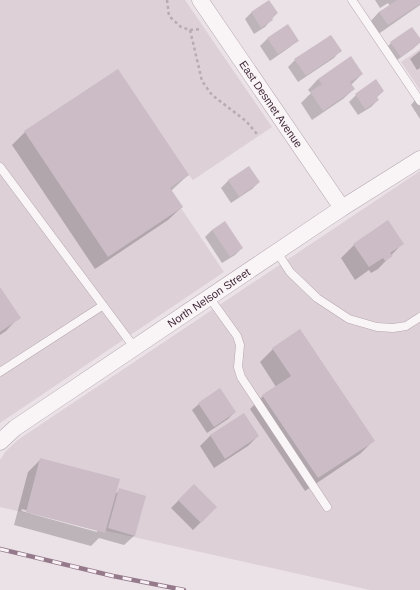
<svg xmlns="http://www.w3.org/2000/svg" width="420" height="590" font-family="Helvetica,sans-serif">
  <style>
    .built { fill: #ddd0d7 }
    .shadow { fill: #0003; fill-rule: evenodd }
    .building { fill: #cbbcc5 }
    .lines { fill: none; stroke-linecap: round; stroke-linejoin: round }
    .service-casing { stroke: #b5a7af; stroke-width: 9 }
    .minor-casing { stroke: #b5a7af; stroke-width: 17 }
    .path { stroke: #b7acb3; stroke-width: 2.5; stroke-dasharray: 3 3; stroke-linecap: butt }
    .service { stroke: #f9f5f7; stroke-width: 8 }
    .minor { stroke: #f9f5f7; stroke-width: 16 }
    .rail-casing { stroke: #957a8b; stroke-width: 4.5 }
    .rail { stroke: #f8f1f6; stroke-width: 3; stroke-dasharray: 9; stroke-linecap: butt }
    .labels { text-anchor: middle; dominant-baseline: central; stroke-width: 4; stroke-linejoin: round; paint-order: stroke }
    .street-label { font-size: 11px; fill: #432939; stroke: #f8f1f6 }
  </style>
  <rect width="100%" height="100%" fill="#ebe2e7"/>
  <g class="built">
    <polygon points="0,0 185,0 272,127 193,180 189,175 170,188 183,207 181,208 224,272 0,423"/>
    <polygon points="420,49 420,90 401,62"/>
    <polygon points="420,171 420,590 370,590 0,507 0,460 6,451 19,439"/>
  </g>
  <g class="shadow">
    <polygon points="375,0 420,0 420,5 377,35 369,23 379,12 390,6 388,3 380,8"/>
    <polygon points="252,12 277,13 265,27 254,34 245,19"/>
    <polygon points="288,26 297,40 290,47 270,61 260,46 267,39"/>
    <polygon points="330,36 340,51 334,58 298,82 288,67 295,60"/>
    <polygon points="420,40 420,42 414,48 393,63 384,50 391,43"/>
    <polygon points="420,51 420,68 417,70 410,59"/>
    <polygon points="362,74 351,85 354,89 343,99 312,120 301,103 311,93 308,90 318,79"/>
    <polygon points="383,91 376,98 378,100 371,107 358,115 349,102 356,95"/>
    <polygon points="420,94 420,119 411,105"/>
    <polygon points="25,132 188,175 171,191 182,207 168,220 95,269 12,145"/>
    <polygon points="249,167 259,182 252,189 231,203 221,188 228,181"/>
    <polygon points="212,230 242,248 235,255 222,263 205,237"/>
    <polygon points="402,244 378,269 371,273 369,270 355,280 341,258 354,245"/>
    <polygon points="0,289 19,317 6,331 0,335"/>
    <polygon points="273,349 373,441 360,454 305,491 250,409 263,396 276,387 260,362"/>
    <polygon points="199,404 235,412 228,419 207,433 192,410"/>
    <polygon points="244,414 258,436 248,446 214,468 200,446 210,436"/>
    <path d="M41,459L114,495L120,490L135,535L124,545L99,538L91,546L14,525L28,472ZM22,509L97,530V532L21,511Z"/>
    <polygon points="194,485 216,507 193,530 171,508"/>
  </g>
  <g class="building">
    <polygon points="269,0 278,13 272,18 273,20 261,28 251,12"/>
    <polygon points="397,0 420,0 420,4 388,25 379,12"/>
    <polygon points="288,24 299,41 278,54 267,38"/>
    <polygon points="412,27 420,38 420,43 401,57 390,42"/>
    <polygon points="331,35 342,51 306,76 294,59"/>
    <polygon points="351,56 363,74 350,82 355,89 323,111 310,92 322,84 318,79"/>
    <polygon points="118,69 189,175 170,188 183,207 108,257 24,131"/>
    <polygon points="376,79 384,91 377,97 379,100 365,109 355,94"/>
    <polygon points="249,166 260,182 239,197 228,180"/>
    <polygon points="388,220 404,244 390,253 393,256 385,261 383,258 369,267 353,244"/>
    <polygon points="225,221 243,248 230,257 212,230"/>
    <polygon points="0,287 21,318 0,332"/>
    <polygon points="300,329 375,441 318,478 262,395 291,376 272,348"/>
    <polygon points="220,388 236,412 214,427 198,403"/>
    <polygon points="244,413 259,436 225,459 210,435"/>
    <polygon points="40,458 120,479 105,533 26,512"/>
    <polygon points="194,484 217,507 201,523 178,500"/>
    <polygon points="119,488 146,496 135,536 108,528"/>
  </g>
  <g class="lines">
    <defs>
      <g id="service">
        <polyline points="352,0 420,101"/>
        <polyline points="0,167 134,347"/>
        <polyline points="277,252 290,272 317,298 349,319 377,327 393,328 406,326 420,317"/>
        <polyline points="209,297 237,336 240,345 238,367 241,377 327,507"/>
        <polyline points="0,372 102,306"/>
      </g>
      <g id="minor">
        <path id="s1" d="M200,0L342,208"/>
        <path id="s2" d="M0,442L15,428L342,208L420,159"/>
      </g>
    </defs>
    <use href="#service" class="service-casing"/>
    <use href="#minor" class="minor-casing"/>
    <g class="path">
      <polyline points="167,0 169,16 181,27 190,30 202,81 212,95 246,121 257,134"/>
      <polyline points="190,30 201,29"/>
    </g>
    <use href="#service" class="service"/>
    <use href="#minor" class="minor"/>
    <defs>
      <polyline id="rail" points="0,549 113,576 184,590"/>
    </defs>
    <use href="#rail" class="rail-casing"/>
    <use href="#rail" class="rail"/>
  </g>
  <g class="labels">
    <g class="street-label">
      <text stroke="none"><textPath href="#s1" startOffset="126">East Desmet Avenue</textPath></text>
      <text stroke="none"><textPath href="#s2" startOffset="254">North Nelson Street</textPath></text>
    </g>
  </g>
</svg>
